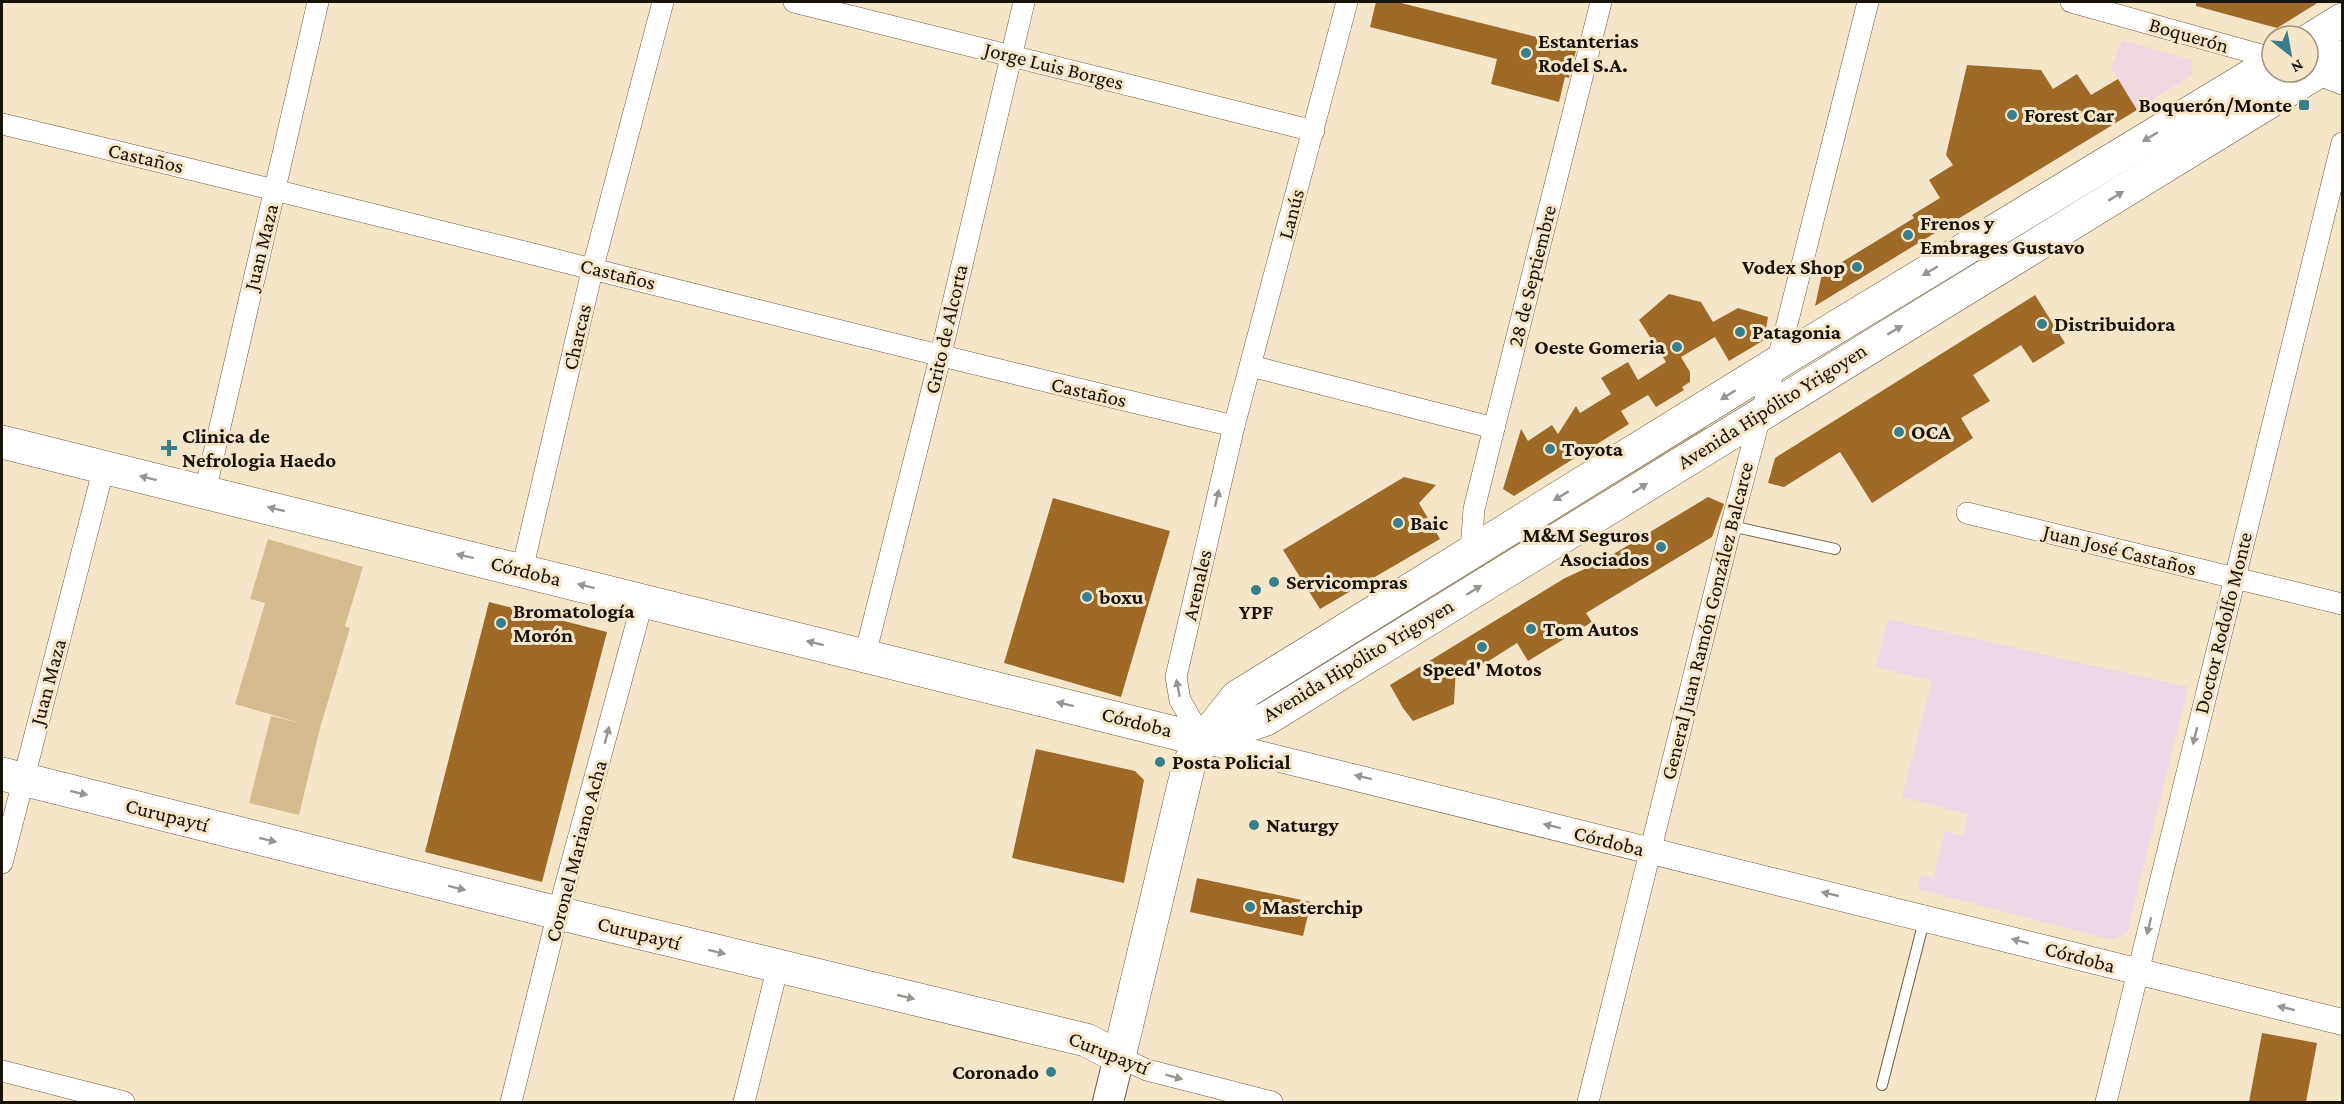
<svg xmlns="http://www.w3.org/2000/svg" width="2344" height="1104" font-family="'Crimson Pro',serif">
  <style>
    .industrial { fill: #efd7e1 }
    .medical { fill: #ecd7e6 }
    .green { fill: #d5bc8f }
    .building { fill: #9f6a28 }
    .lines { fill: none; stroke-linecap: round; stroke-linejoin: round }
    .service-casing { stroke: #6c5e45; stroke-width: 12 }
    .minor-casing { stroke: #6c5e45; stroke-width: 22 }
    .tertiary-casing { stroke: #6c5e45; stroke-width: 27 }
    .secondary-casing { stroke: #6c5e45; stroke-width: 32 }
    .primary-casing { stroke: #6c5e45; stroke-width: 34 }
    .service { stroke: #fff; stroke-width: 10 }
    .minor { stroke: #fff; stroke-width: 21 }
    .tertiary { stroke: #fff; stroke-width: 26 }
    .secondary { stroke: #fff; stroke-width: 30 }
    .primary { stroke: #fff; stroke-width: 33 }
    .oneway { fill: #979590 }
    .poi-dot { fill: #397f8b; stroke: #f6e6c9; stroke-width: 2 }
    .labels { text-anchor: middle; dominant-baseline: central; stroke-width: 6; stroke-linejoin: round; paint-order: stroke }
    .street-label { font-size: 21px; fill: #181308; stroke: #f6e6c9 }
    .poi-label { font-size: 21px; font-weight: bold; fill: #181308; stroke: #f6e6c9; text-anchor: start }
  </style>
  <rect width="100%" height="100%" fill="#f6e6c9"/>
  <polygon class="industrial" points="2122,40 2192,60 2192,75 2137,110 2111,68"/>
  <polygon class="medical" points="1888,619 2188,687 2127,933 2112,940 1918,889 1921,875 1933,878 1945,831 1963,836 1968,814 1902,797 1932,681 1876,667"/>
  <g class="green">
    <polygon points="1705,427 1709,432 1281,695 1277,689"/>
    <polygon points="268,539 363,567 345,626 350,628 320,728 299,815 249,803 271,716 300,723 235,704 265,603 250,599"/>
  </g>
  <g class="building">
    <polygon points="1376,2 1397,2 1577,47 1569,78 1565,77 1559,102 1491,84 1497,59 1370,27"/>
    <polygon points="2196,2 2319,2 2277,28 2196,6"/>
    <polygon points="1967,65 2041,70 2053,89 2077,74 2091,95 2118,79 2137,110 1815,306 1823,269 1829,270 1914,218 1912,215 1940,198 1929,180 1953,165 1946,155"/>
    <polygon points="1669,294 1701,302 1713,322 1738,308 1768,317 1764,340 1729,361 1715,337 1681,357 1690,372 1690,382 1682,387 1684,390 1656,407 1648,395 1621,411 1629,424 1514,496 1503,489 1521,429 1528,441 1552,425 1558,434 1576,406 1580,413 1611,394 1601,378 1628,362 1638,380 1666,362 1639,320"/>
    <polygon points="2035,295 2065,343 2033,363 2021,345 1973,375 1990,401 1961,418 1973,438 1872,503 1840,452 1784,487 1768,483 1775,458"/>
    <polygon points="1404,477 1436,485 1419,503 1440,539 1320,609 1283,550"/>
    <polygon points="1708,497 1724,504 1712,537 1586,613 1592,622 1528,661 1517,643 1473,671 1456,667 1454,704 1413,721 1403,708 1390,685 1565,578 1602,561"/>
    <polygon points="1053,498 1170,531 1121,697 1004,663"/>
    <polygon points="489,602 607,632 542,882 425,852"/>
    <polygon points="1036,749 1135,771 1144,780 1124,883 1012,858"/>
    <polygon points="1197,878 1311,902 1303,936 1190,912"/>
    <polygon points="2262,1033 2317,1043 2306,1102 2249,1102"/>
  </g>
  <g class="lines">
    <defs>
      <g id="service">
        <polyline points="1731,526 1835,549"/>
        <polyline points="1882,1085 1925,917"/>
      </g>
      <g id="minor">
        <polyline points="794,2 1314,131"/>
        <polyline points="2071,2 2272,58"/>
        <polyline points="2309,71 2342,84"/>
        <path d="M2,124C413,221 822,330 1234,426"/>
        <polyline points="1251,366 1494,428"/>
        <polyline points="205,492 318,2"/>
        <polyline points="1967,513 2342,604"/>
        <polyline points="1471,551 1474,509 1494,428 1601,2"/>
        <polyline points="522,570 593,267 663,2"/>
        <polyline points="865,655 940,358 1024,2"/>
        <polyline points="1203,740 1180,700 1176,677 1234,426 1347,2"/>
        <polyline points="2,863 104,467"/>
        <polyline points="1119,1057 1147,1070 1272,1102"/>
        <polyline points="2,1071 124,1102"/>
        <polyline points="511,1102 558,913 643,600"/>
        <polyline points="744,1102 778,966"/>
        <polyline points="1588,1102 1731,526 1761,413 1782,344 1868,2"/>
        <polyline points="2106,1102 2342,143"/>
      </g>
      <polyline id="tertiary" points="1203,740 2342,1022"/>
      <polyline id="secondary" points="1108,1102 1119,1057"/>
      <g id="primary">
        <polyline points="2308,41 2342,20"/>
        <polyline points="2,442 1203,740"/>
        <polyline points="1203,740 1266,719 2342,57"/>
        <polyline points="2,774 558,913 1086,1040 1119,1057 1189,764 1203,740 1237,697 1777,363 2272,63"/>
      </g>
    </defs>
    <use href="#service" class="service-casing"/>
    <use href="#minor" class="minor-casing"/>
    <use href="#tertiary" class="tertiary-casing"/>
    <use href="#secondary" class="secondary-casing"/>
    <use href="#primary" class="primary-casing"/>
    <use href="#service" class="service"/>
    <use href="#minor" class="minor"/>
    <use href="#tertiary" class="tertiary"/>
    <use href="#secondary" class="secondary"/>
    <use href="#primary" class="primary"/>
  </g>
  <defs><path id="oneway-solid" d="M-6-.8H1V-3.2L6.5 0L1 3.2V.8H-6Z" transform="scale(1.5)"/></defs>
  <g class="oneway">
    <use href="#oneway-solid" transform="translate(2150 137) rotate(149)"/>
    <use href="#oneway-solid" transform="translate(2116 196) rotate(-31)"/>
    <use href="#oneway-solid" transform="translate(1930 271) rotate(149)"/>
    <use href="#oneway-solid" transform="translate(1895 330) rotate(-31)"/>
    <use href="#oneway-solid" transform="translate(1728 395) rotate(148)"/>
    <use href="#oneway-solid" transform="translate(148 478) rotate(-166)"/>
    <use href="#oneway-solid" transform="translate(1640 488) rotate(-32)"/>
    <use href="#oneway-solid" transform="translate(1561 496) rotate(149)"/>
    <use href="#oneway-solid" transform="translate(1217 498) rotate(-77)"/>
    <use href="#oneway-solid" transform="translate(276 509) rotate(-166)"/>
    <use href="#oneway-solid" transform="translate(465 556) rotate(-166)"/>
    <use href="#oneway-solid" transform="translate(586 586) rotate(-166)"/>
    <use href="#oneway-solid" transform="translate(1474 590) rotate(-32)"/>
    <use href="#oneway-solid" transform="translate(815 643) rotate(-166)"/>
    <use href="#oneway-solid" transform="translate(1178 688) rotate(-101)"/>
    <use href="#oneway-solid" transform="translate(1065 704) rotate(-166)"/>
    <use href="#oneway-solid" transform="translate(607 735) rotate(-75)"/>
    <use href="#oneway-solid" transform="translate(2195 736) rotate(104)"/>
    <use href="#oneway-solid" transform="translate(1363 777) rotate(-166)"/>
    <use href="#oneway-solid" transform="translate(79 793) rotate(14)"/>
    <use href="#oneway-solid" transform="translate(1552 826) rotate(-166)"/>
    <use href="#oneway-solid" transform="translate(268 840) rotate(14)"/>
    <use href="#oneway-solid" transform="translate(457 888) rotate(14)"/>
    <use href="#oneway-solid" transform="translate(1830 894) rotate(-167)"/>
    <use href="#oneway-solid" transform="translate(2149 926) rotate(104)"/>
    <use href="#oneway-solid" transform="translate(2020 941) rotate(-165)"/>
    <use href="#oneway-solid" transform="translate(717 952) rotate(14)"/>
    <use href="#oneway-solid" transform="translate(906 997) rotate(13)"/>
    <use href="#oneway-solid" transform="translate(2286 1008) rotate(-166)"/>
    <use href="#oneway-solid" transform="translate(1174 1077) rotate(15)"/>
  </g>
  <g class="poi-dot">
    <circle cx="1526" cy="53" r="6"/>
    <rect x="2298" y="99" width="12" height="12" rx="3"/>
    <circle cx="2012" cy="115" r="6"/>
    <circle cx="1908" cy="235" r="6"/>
    <circle cx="1857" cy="267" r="6"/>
    <circle cx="2042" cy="324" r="6"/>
    <circle cx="1740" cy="332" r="6"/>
    <circle cx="1677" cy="347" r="6"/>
    <circle cx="1899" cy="432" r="6"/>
    <path d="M166 439h6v6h6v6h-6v6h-6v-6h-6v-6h6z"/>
    <circle cx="1550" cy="449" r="6"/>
    <circle cx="1398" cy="523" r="6"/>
    <circle cx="1661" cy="547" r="6"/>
    <circle cx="1274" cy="582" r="6"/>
    <circle cx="1256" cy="590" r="6"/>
    <circle cx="1087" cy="597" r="6"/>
    <circle cx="501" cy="623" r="6"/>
    <circle cx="1531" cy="629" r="6"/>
    <circle cx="1482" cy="647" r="6"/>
    <circle cx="1160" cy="762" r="6"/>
    <circle cx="1254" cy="825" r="6"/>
    <circle cx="1250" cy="907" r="6"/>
    <circle cx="1051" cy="1072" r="6"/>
  </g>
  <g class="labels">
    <g class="street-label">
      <text transform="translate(2189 35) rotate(16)">Boquerón</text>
      <text transform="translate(1054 66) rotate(14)">Jorge Luis Borges</text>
      <text transform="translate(146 158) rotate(13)">Castaños</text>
      <text transform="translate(1291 214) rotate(-75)">Lanús</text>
      <text transform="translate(261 247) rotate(-76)">Juan Maza</text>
      <text transform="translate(618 274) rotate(14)">Castaños</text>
      <text transform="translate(1532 276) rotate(-76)">28 de Septiembre</text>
      <text transform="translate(946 329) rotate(-77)">Grito de Alcorta</text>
      <text transform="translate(577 337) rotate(-77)">Charcas</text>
      <text transform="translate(1089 392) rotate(13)">Castaños</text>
      <text transform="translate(1772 406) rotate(-32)">Avenida Hipólito Yrigoyen</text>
      <text transform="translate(2120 550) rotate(14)">Juan José Castaños</text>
      <text transform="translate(526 571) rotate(14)">Córdoba</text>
      <text transform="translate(1197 585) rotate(-77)">Arenales</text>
      <text transform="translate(1707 621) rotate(-76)">General Juan Ramón González Balcarce</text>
      <text transform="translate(2223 623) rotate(-76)">Doctor Rodolfo Monte</text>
      <text transform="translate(1358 660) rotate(-31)">Avenida Hipólito Yrigoyen</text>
      <text transform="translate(48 682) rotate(-75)">Juan Maza</text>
      <text transform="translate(1137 722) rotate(14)">Córdoba</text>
      <text transform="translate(167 815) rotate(14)">Curupaytí</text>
      <text transform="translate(1609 841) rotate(14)">Córdoba</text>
      <text transform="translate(576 851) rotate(-75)">Coronel Mariano Acha</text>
      <text transform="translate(639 933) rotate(14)">Curupaytí</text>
      <text transform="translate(2080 957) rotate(15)">Córdoba</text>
      <text transform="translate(1109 1053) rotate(22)">Curupaytí</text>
    </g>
    <g class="poi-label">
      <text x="1538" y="41">Estanterias<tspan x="1538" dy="24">Rodel S.A.</tspan></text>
      <text x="2292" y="105" text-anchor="end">Boquerón/Monte</text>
      <text x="2024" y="115">Forest Car</text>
      <text x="1920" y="223">Frenos y<tspan x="1920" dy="24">Embrages Gustavo</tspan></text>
      <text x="1845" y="267" text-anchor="end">Vodex Shop</text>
      <text x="2054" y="324">Distribuidora</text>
      <text x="1752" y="332">Patagonia</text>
      <text x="1665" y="347" text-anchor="end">Oeste Gomeria</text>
      <text x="1911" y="432">OCA</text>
      <text x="182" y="436">Clinica de<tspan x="182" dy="24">Nefrologia Haedo</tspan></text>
      <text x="1562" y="449">Toyota</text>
      <text x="1410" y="523">Baic</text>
      <text x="1649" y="535" text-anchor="end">M&amp;M Seguros<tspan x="1649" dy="24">Asociados</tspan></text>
      <text x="1286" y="582">Servicompras</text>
      <text x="1099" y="597">boxu</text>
      <text x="513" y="611">Bromatología<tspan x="513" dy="24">Morón</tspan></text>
      <text x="1256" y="612" text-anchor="middle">YPF</text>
      <text x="1543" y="629">Tom Autos</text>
      <text x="1482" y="669" text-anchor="middle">Speed' Motos</text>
      <text x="1172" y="762">Posta Policial</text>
      <text x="1266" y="825">Naturgy</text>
      <text x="1262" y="907">Masterchip</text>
      <text x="1039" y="1072" text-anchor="end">Coronado</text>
    </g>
  </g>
  <rect width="2344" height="1104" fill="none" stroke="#181308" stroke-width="6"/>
  <g transform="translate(2290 54) rotate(149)"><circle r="28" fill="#f6e6c9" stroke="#9d927c" stroke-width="1.5"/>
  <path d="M0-4.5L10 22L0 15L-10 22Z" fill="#397f8b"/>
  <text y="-9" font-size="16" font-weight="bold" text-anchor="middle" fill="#181308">N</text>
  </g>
</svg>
